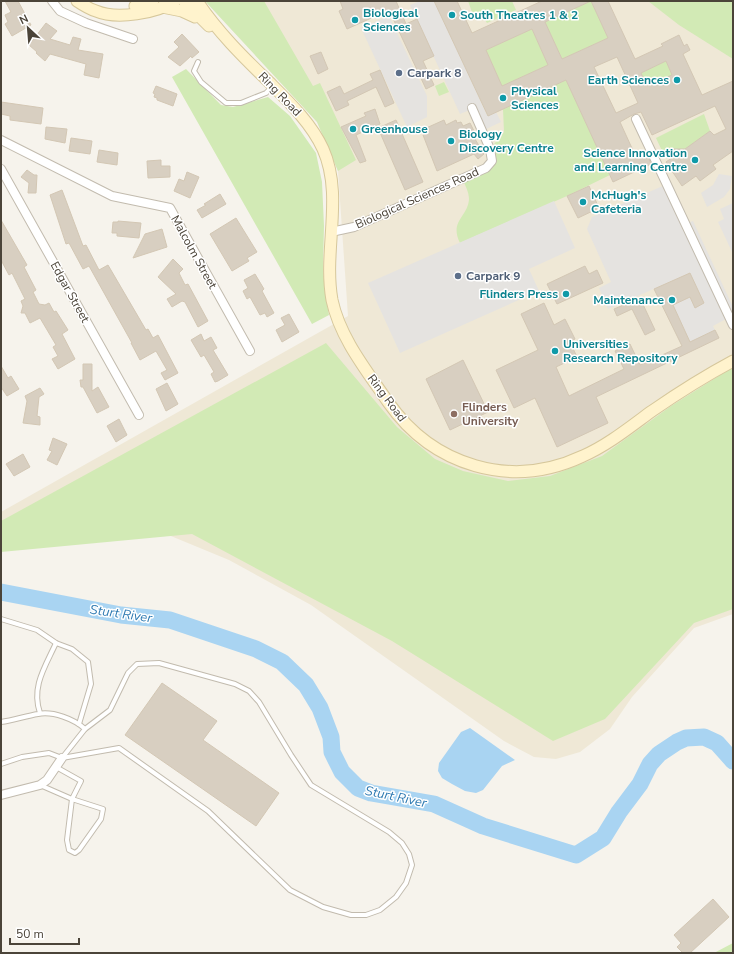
<svg xmlns="http://www.w3.org/2000/svg" width="734" height="954" font-family="'Nunito Sans',sans-serif">
<style>
.education{fill:#efe8d6}
.green{fill:#d2eab5}
.parking{fill:#e5e3e0}
.water{fill:#a9d4f2}
.lines{fill:none;stroke-linecap:round;stroke-linejoin:round}
.river{stroke:#a9d4f2;stroke-width:17}
.building{fill:#d8cfc1;stroke:#d3c7b4;fill-rule:evenodd}
.lane-casing{stroke:#c2bbae;stroke-width:6}
.street-casing{stroke:#c2bbae;stroke-width:10}
.secondary-casing{stroke:#d6c79b;stroke-width:13}
.lane{stroke:#fff;stroke-width:4}
.street{stroke:#fff;stroke-width:8}
.secondary{stroke:#fff3cd;stroke-width:11}
.culture-dot{fill:#0f9aa8;stroke:#fff;stroke-width:1.5}
.service-dot{fill:#5c6f8a;stroke:#fff;stroke-width:1.5}
.education-dot{fill:#8d6e63;stroke:#fff;stroke-width:1.5}
.labels{text-anchor:middle;stroke-width:3;stroke-linejoin:round;paint-order:stroke}
.culture-label{font-size:12px;font-weight:bold;fill:#0d838f;stroke:#fff;text-anchor:start}
.service-label{font-size:12px;font-weight:bold;fill:#4e5e75;stroke:#fff;text-anchor:start}
.street-label{font-size:12px;fill:#4b4439;stroke:#fff}
.education-label{font-size:12px;font-weight:bold;fill:#785e54;stroke:#fff;text-anchor:start}
.water-label{font-size:13px;font-style:italic;fill:#2e7ab2;stroke:#fff}
</style>
<rect width="100%" height="100%" fill="#f6f3ec"/>
<path class="education" d="M205,1H733V614L694,628L632,697L610,729L580,752L556,759L534,757L504,741L311,605L229,560L166,534L1,549V512L348,316L338,171L317,122Z"/>
<g class="green">
<path d="M205,1H264L313,86L320,83L356,160L338,171L317,122Z"/>
<path d="M468,1H512L516,10L487,23L485,20L473,15Z"/>
<path d="M591,1L608,38L562,59L545,22Z"/>
<path d="M648,1H733V59L679,25Z"/>
<path d="M532,29L548,65L502,86L486,50Z"/>
<path d="M666,61L672,75L647,86L641,73Z"/>
<path d="M186,69L221,105L233,107L268,97L290,116L316,153L322,182L324,226L323,268L325,292L329,315L312,324L172,77Z"/>
<path d="M566,80L610,175L567,196L460,243C449,221 468,217 469,199C469,192 465,185 462,178L492,161L490,149L504,132L503,109Z"/>
<path d="M444,82L449,92L439,96L435,86Z"/>
<path d="M704,114L710,131L685,149H673L664,155L656,138Z"/>
<path d="M326,343L397,427L435,459L463,471L508,481L550,476L602,456L671,406L733,367V609L694,623L605,719L553,741L392,641L192,534L1,552V521Z"/>
<path d="M733,943V953H714Z"/>
</g>
<g class="parking">
<path d="M420,1H434L487,115L496,112L501,122L482,131L472,109L460,114L410,5Z"/>
<path d="M389,16L427,96V117L407,127L361,28Z"/>
<path d="M719,174L732,176L730,189L724,197L707,207L701,193L713,185Z"/>
<path d="M665,185L726,319L713,326L715,330L690,342L673,305L690,297L695,308L704,303L690,273L608,309L599,288L611,282L587,229L592,217Z"/>
<path d="M554,201L575,248L529,269L539,291L400,353L368,283Z"/>
<path d="M733,203V254L718,222L724,219L720,209Z"/>
<path d="M693,221L733,307V315L690,222Z"/>
</g>
<path class="water" d="M470,728L515,760L502,766L483,790L476,793L465,791L452,784L442,778L438,771L439,763L461,732Z"/>
<g class="lines">
<path class="river" d="M1,592L121,615L170,620L256,649L282,662L306,685L320,708L331,737L332,752L342,772L358,788L371,793L434,804L483,826L576,855L603,838L619,812L640,784L650,764L659,754L677,742L686,738L704,737L717,743L733,761"/>
</g>
<g class="building">
<path d="M5,1H18L31,25L12,36L5,24L8,22L5,15L11,12Z"/>
<path d="M340,1H396L406,24L417,19L434,56L423,61L434,85L426,89L389,10L347,29L339,11L343,9Z"/>
<path d="M434,1H457L472,33L542,1H608L635,59L663,46L661,44L679,35L684,46L687,44L690,50L683,54L702,95L733,81V151L713,165L716,169L700,181L696,176L682,186L666,162L673,157V149H685L710,131L714,135L726,129L715,106L652,135L641,112L634,114L620,122L636,157L646,152L651,164L613,182L566,80L488,116ZM591,1L608,38L562,59L545,22ZM532,29L548,65L502,86L486,50ZM617,57L638,103L616,113L594,67ZM666,61L672,75L647,86L641,73Z"/>
<path d="M46,23L57,31L50,39L70,45L73,37L81,39L78,50L103,54L99,78L84,75L86,64L50,54L45,61L36,53L37,52L29,45Z"/>
<path d="M182,34L199,52L192,58L191,56L180,66L168,57L179,47L174,42Z"/>
<path d="M321,52L328,69L318,74L310,56Z"/>
<path d="M380,70L394,103L385,107L376,87L347,101L349,105L336,111L327,92L340,86L344,94L373,80L370,74Z"/>
<path d="M156,86L177,94L173,106L157,100V98L154,97L155,94L153,93Z"/>
<path d="M1,102L43,108L41,124L10,120V116L1,114Z"/>
<path d="M375,109L380,124L356,135L366,161L360,163L341,127L366,116L364,113Z"/>
<path d="M396,120L423,182L405,190L378,128Z"/>
<path d="M444,120L446,125L456,120L457,123L461,122L463,126L470,123L475,133L472,134L484,154L478,159L474,154L437,171L423,135L426,134L424,129Z"/>
<path d="M46,127L67,129L65,143L45,139Z"/>
<path d="M71,138L92,141L90,154L69,151Z"/>
<path d="M99,150L118,153L117,165L97,162Z"/>
<path d="M161,160V166H170V177L148,178L147,161Z"/>
<path d="M27,170L34,175H37L36,193H28L29,183L21,177Z"/>
<path d="M187,172L199,177L190,198L174,191L179,179L184,181Z"/>
<path d="M589,186L599,208L578,218L567,196Z"/>
<path d="M62,190L83,246L86,245L99,270L108,265L146,330L148,329L153,338L158,335L178,373L165,380L161,373L167,370L156,351L140,360L131,343H132L89,266L83,269L69,243L66,244L50,195Z"/>
<path d="M220,194L226,204L202,218L197,210L206,205L204,204Z"/>
<path d="M236,218L257,252L247,258L249,261L232,271L210,234Z"/>
<path d="M1,220L27,265L24,267L36,290L33,292L39,304L45,305L49,303L54,312L56,311L68,330L62,334L75,359L58,369L52,359L58,356L53,347L56,345L40,318L30,323L25,313H21L23,306L21,301L25,299L12,273L9,275L1,260Z"/>
<path d="M118,221L141,223L139,238L117,236V233H112L113,222H118Z"/>
<path d="M162,229L167,247L133,258L145,234Z"/>
<path d="M173,259L183,269L179,273L185,285L188,284L208,321L198,327L185,302L182,301L172,307L167,299L176,294L158,277Z"/>
<path d="M585,266L589,274L597,270L603,283L557,304L547,284Z"/>
<path d="M690,273L704,303L695,308L690,297L673,305L690,342L715,330L719,338L596,397L608,423L557,447L535,398L514,408L496,370L538,350L521,314L544,303L554,325L565,319L575,339L570,342L577,357L556,367L569,396L624,369L615,351L630,344L640,365L682,346L654,289Z"/>
<path d="M255,274L264,289L262,291L274,313L267,317L265,313L260,315L250,297L247,299L243,291L248,288L244,280Z"/>
<path d="M640,298L655,330L645,335L632,309L617,316L614,309Z"/>
<path d="M289,314L299,332L282,342L276,330L285,325L281,318Z"/>
<path d="M201,334L204,341L211,337L217,348L213,350L228,375L218,381L215,382L211,374L214,372L204,355L201,357L191,340Z"/>
<path d="M463,360L488,412L450,430L426,379Z"/>
<path d="M83,364H92V391L98,387L109,407L97,413L83,387H81L80,380H83Z"/>
<path d="M1,366L8,378L11,376L19,389L7,396L1,387Z"/>
<path d="M167,383L178,404L166,411L156,389Z"/>
<path d="M40,388L44,394L39,397L37,416L40,417V425L23,423L27,401L25,396Z"/>
<path d="M119,419L127,435L116,442L107,426Z"/>
<path d="M53,438L67,444L57,465L47,460L52,451L49,450Z"/>
<path d="M23,454L30,467L14,476L6,464Z"/>
<path d="M162,683L217,721L203,740L279,793L256,826L125,735Z"/>
<path d="M713,899L729,917L690,953H683L677,947L681,943L674,935Z"/>
</g>
<g class="lines">
<g class="lane-casing">
<g id="lane">
<path d="M198,62L194,71L201,82L226,103H241L266,93L273,86"/>
<path d="M1,619L37,630L56,643L72,649L88,662L91,684L79,724"/>
<path d="M40,713C31,687 45,667 56,643"/>
<path d="M1,722C14,720 26,716 38,714C53,711 74,719 85,729L62,758"/>
<path d="M1,764L22,757L49,753L62,758L119,748L208,811L290,890L323,907L351,915H366L380,910L396,897L406,883L412,865L409,854L402,843L389,832L311,785L291,755L259,702L249,691L235,684L159,663L137,664L128,673L110,710L85,729"/>
<path d="M40,785L72,799L81,781L56,767"/>
<path d="M72,799L103,809L101,819L79,850L75,853L69,850L67,840Z"/>
</g>
</g>
<g class="street-casing">
<g id="street">
<path d="M52,1L60,11L86,23L133,39"/>
<path d="M636,119L733,325"/>
<path d="M1,140L112,196L170,208L250,351"/>
<path d="M1,169L139,415"/>
<path d="M331,232L354,227L486,168L492,161L490,149L472,108"/>
<path d="M1,795L40,785L47,780L62,758"/>
</g>
</g>
<g class="secondary-casing">
<g id="secondary">
<path d="M77,1C83,5 89,9 96,11C117,20 157,13 175,1"/>
<path d="M184,1L209,26"/>
<path d="M197,1C217,31 243,57 269,82C289,102 311,123 323,149C344,196 323,250 332,300C340,338 367,371 388,402C433,466 511,490 583,456C608,445 630,427 652,411C678,393 705,376 733,361"/>
<path d="M135,6L153,1"/>
<path d="M162,7L182,11L195,17"/>
</g>
</g>
<use href="#lane" class="lane"/>
<use href="#street" class="street"/>
<use href="#secondary" class="secondary"/>
</g>
<g class="culture-dot">
<circle cx="452" cy="15" r="4"/>
<circle cx="355" cy="20" r="4"/>
<circle cx="677" cy="80" r="4"/>
<circle cx="503" cy="98" r="4"/>
<circle cx="353" cy="129" r="4"/>
<circle cx="451" cy="141" r="4"/>
<circle cx="695" cy="160" r="4"/>
<circle cx="583" cy="202" r="4"/>
<circle cx="566" cy="294" r="4"/>
<circle cx="672" cy="300" r="4"/>
<circle cx="555" cy="351" r="4"/>
</g>
<g class="service-dot">
<circle cx="399" cy="73" r="4"/>
<circle cx="458" cy="276" r="4"/>
</g>
<circle class="education-dot" cx="454" cy="414" r="4"/>
<g class="labels">
<g class="culture-label">
<text x="363" y="17">Biological<tspan x="363" dy="14">Sciences</tspan></text>
<text x="460" y="19">South Theatres 1 &amp; 2</text>
<text x="669" y="84" text-anchor="end">Earth Sciences</text>
<text x="511" y="95">Physical<tspan x="511" dy="14">Sciences</tspan></text>
<text x="361" y="133">Greenhouse</text>
<text x="459" y="138">Biology<tspan x="459" dy="14">Discovery Centre</tspan></text>
<text x="687" y="157" text-anchor="end">Science Innovation<tspan x="687" dy="14">and Learning Centre</tspan></text>
<text x="591" y="199">McHugh's<tspan x="591" dy="14">Cafeteria</tspan></text>
<text x="558" y="298" text-anchor="end">Flinders Press</text>
<text x="664" y="304" text-anchor="end">Maintenance</text>
<text x="563" y="348">Universities<tspan x="563" dy="14">Research Repository</tspan></text>
</g>
<g class="service-label">
<text x="407" y="77">Carpark 8</text>
<text x="466" y="280">Carpark 9</text>
</g>
<g class="street-label">
<text transform="translate(280 94) rotate(46)" y="4">Ring Road</text>
<text transform="translate(417 198) rotate(-24)" y="4">Biological Sciences Road</text>
<text transform="translate(194 252) rotate(61)" y="4">Malcolm Street</text>
<text transform="translate(70 292) rotate(61)" y="4">Edgar Street</text>
<text transform="translate(387 398) rotate(53)" y="4">Ring Road</text>
</g>
<g class="education-label">
<text x="462" y="411">Flinders<tspan x="462" dy="14">University</tspan></text>
</g>
<g class="water-label">
<text transform="translate(121 613) rotate(8)" y="5">Sturt River</text>
<text transform="translate(396 796) rotate(12)" y="5">Sturt River</text>
</g>
</g>
<rect width="734" height="954" fill="none" stroke="#4b4439" stroke-width="4"/>
<g transform="translate(28 28) rotate(334)" stroke="#ffffff" stroke-width="3" paint-order="stroke">
<path d="M0-3L7 15L0 10L-7 15Z" fill="#4b4439"/>
<text y="-6" font-size="11" font-weight="bold" text-anchor="middle" fill="#4b4439">N</text>
</g>
<path d="M10 938v6h69v-6" fill="none" stroke="#4b4439" stroke-width="2"/>
<text x="16" y="938" font-size="12" fill="#4b4439" stroke="#ffffff" stroke-width="3" paint-order="stroke">50 m</text>
</svg>
